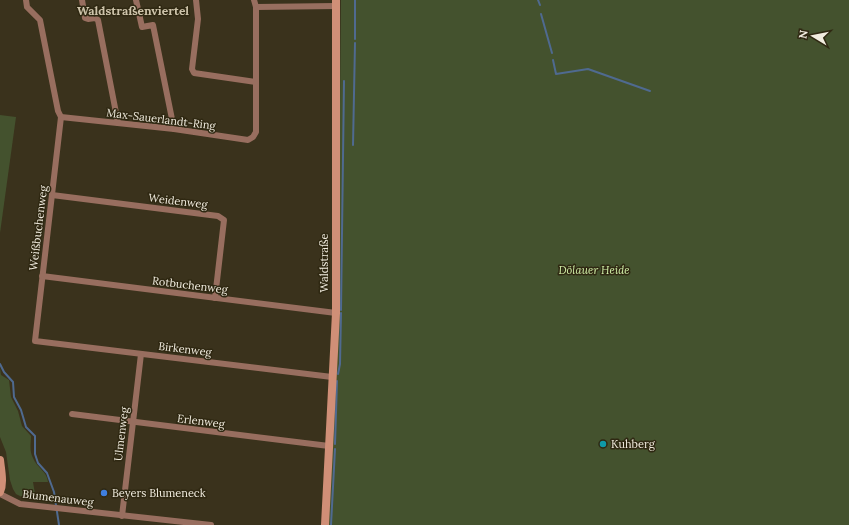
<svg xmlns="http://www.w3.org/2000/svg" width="849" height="525" font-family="Lora,serif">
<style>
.green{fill:#44522e}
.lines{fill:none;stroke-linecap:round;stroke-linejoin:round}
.stream{stroke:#4f6a90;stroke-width:2}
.street{stroke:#986e5f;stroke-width:6}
.secondary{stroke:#d08f77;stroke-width:8}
.culture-dot{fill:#0f9aa8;stroke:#2f2812;stroke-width:1.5}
.shop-dot{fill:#3f7fe0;stroke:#2f2812;stroke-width:1.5}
.labels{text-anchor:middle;stroke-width:3;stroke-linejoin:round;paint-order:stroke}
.street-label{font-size:11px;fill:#f1ecdf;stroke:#2f2812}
.park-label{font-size:11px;font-style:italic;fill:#d1efa8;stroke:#2f2812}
.poi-label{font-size:11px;fill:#f1ecdf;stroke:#2f2812;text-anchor:start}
.neighbourhood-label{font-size:12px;font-weight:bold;fill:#cec4ab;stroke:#2f2812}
</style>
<rect width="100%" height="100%" fill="#3a321c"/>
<g class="green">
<path d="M341,0H849V525H328L338,312Z"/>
<path d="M0,115L16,117L0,233Z"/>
<path d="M0,368L1,375L9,380L11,397L18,411L22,426L31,436C31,443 29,451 33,458C37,468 47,471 48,482H33L36,500L22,497L16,494L13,489L10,480L6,452L0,437Z"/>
</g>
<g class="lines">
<g class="stream">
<path d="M538,0L540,5"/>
<path d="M541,14L552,53"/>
<path d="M355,39V0"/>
<path d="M553,60L556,74L588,69L650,91"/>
<path d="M353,145L355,43"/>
<path d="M341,310L344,81"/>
<path d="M0,364L4,372L13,382L14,397L21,410L26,427L35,436V454L38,463L47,473L54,492L59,525"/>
<path d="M338,374L340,364L341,313"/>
<path d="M335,444L337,381"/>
<path d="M331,525L335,449"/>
</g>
<g class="street">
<path d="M26,0L27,7L40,20L58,111L61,117L35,341L332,377"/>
<path d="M82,0L85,18L88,19L95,18L98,20L118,123"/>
<path d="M136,0L142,27L153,25L174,129"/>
<path d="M196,0L198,19L192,69L194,73L256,82"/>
<path d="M256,7L336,6"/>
<path d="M61,117L174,129L248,140L253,137L256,132V7L254,0"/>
<path d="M52,195L218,216L224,220L215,298"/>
<path d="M42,276L336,313"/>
<path d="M72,414L329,446"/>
<path d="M0,494L20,504L211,525"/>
<path d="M122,516L141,354"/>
</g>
<g class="secondary">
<path d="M0,460C1,470 4,483 0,492"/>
<path d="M325,525L336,313V0"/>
</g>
</g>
<circle class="culture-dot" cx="603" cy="444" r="4"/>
<circle class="shop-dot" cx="104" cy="493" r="4"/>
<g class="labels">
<g class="street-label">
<text transform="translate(161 119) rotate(7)" y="4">Max-Sauerlandt-Ring</text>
<text transform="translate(178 201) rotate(7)" y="4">Weidenweg</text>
<text transform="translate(38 228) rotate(-83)" y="4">Weißbuchenweg</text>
<text transform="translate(324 263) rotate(-90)" y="4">Waldstraße</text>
<text transform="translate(190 285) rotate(7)" y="4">Rotbuchenweg</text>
<text transform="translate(185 349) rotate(7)" y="4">Birkenweg</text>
<text transform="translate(201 421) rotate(7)" y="4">Erlenweg</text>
<text transform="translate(121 434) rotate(-83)" y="4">Ulmenweg</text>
<text transform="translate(58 498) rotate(7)" y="4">Blumenauweg</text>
</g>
<g class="park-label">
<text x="594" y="274">Dölauer Heide</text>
</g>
<g class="poi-label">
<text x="611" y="448">Kuhberg</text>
<text x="112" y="497">Beyers Blumeneck</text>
</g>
<g class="neighbourhood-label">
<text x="133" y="15">Waldstraßenviertel</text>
</g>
</g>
<g transform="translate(813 36) rotate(280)" stroke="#2f2812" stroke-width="3" paint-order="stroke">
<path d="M0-3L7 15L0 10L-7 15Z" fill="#f1ecdf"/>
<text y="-6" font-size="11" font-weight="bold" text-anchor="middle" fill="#f1ecdf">N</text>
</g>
</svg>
